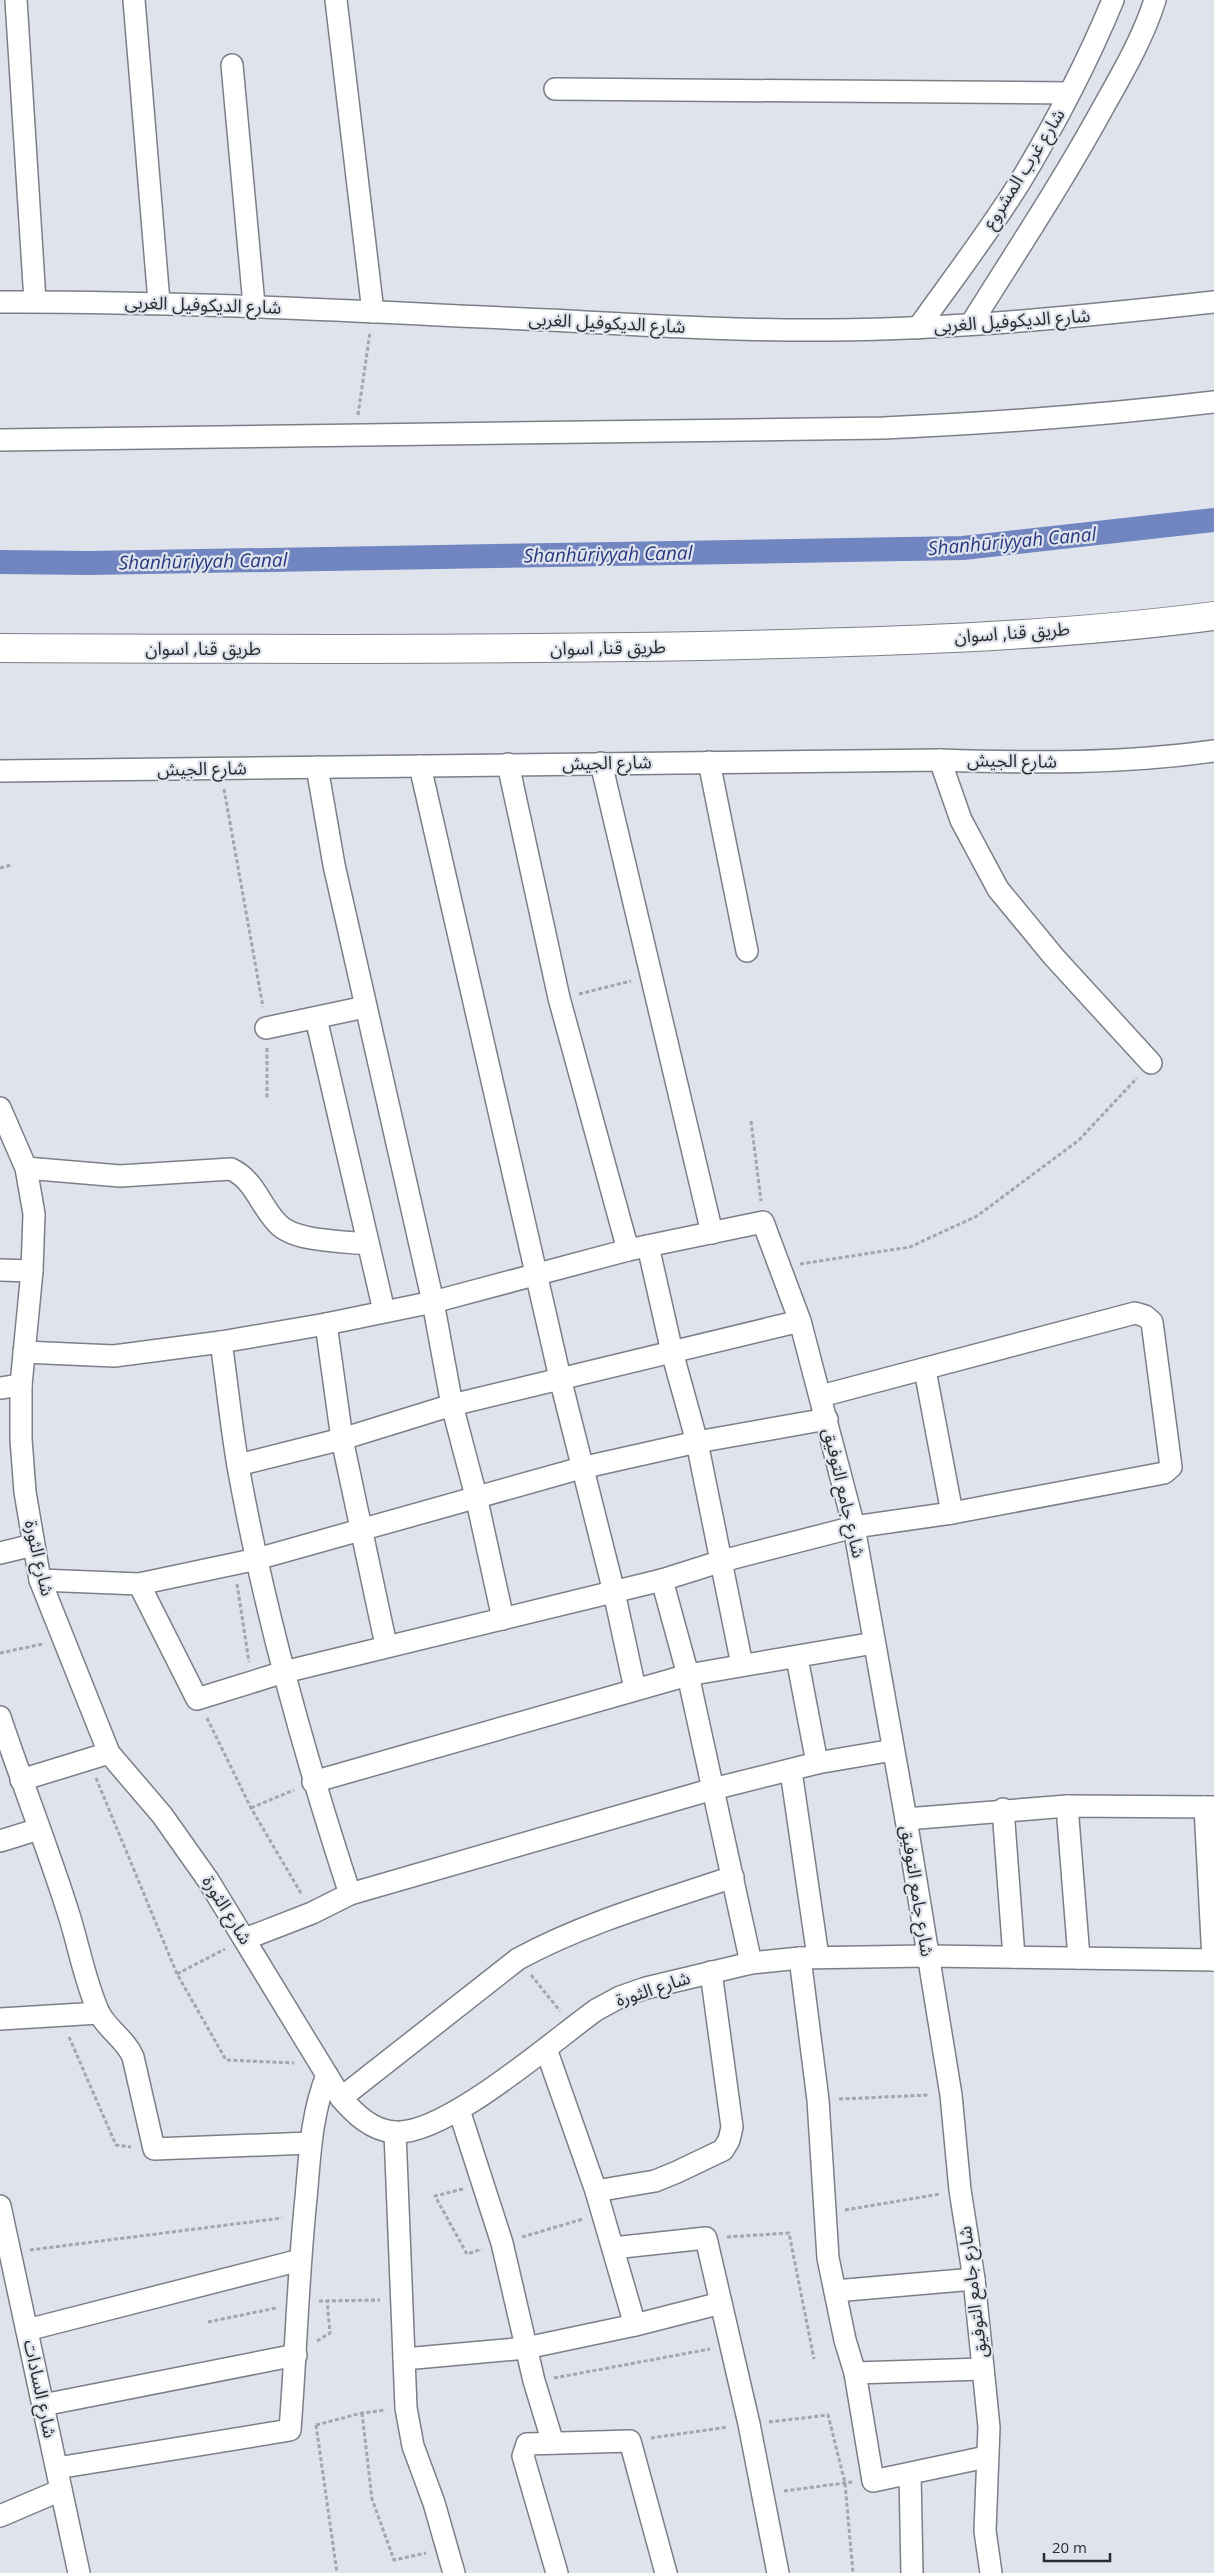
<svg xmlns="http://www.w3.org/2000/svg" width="1214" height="2573" font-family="'Open Sans','Noto Sans Arabic',sans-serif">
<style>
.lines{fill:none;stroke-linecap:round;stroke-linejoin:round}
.canal{stroke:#7185c1;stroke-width:24}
.minor-casing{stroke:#7c7f88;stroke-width:24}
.highway-casing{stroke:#7c7f88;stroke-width:30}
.path{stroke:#a2a6ad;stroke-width:3;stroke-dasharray:4 2.5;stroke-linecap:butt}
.minor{stroke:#fff;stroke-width:21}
.highway{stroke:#fff;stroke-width:28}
.labels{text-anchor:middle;stroke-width:4.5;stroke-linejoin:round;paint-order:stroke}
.street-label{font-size:18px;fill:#2a2c2f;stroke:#dfe3ec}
.water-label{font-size:19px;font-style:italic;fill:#273981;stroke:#dfe3ec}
</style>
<rect width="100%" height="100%" fill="#dfe3ec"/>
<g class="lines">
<path class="canal" d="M0,562L88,563L963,548L1214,520"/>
<g class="minor-casing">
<g id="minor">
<path d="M16,0L35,301"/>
<path d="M134,0L159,302"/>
<path d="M336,0L373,312"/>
<path d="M232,65L254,305"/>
<path d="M555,89L1069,93"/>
<path d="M0,302C183,301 366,312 549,320C643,325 737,331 830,330C959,329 1087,316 1214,302"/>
<path d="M971,324C1016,252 1063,181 1104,106C1123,72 1143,38 1155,0"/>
<path d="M918,328C952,280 989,232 1020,182C1055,124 1087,63 1113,0"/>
<path d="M0,440L884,428C995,423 1104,415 1214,402"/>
<path d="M940,760L961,820L998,889L1054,957L1151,1063"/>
<path d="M709,762L747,951"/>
<path d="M601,763L712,1233"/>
<path d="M508,764L559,998L628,1250"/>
<path d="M420,766L560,1378L614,1592L635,1689"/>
<path d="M317,767L334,865L433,1302L452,1405L476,1496L503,1619"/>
<path d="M0,771L940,760C1032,763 1123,764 1214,751"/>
<path d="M316,1018L384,1311"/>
<path d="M266,1028L365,1007"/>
<path d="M0,1108L26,1168L34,1214L32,1271L21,1385V1439L25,1492L40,1580L109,1753L162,1815L208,1880L341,2098C355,2114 371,2130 394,2132C444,2137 554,2040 596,2010L620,1997L646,1988L751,1963L800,1958L927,1956L1214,1960"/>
<path d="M26,1168L120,1176L231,1169C255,1180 260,1206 278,1224C295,1242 343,1241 367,1244"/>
<path d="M648,1246L672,1352L697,1442L742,1665"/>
<path d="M0,1270L32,1271"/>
<path d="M326,1324L342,1439L386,1645"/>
<path d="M221,1342C227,1383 231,1425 238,1466C264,1611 304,1754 350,1894"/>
<path d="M24,1352L114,1356L221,1342L326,1324L433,1302L628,1250L763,1222L800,1321L854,1527L906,1819L951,2095L960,2190L974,2279L989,2427L985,2531L991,2573"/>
<path d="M925,1370L952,1513"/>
<path d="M0,1388L21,1385"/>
<path d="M238,1465L342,1439L452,1405L800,1321"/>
<path d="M0,1553L33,1545"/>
<path d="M40,1580L139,1584L257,1559L581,1468L697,1442L827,1419"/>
<path d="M662,1580L688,1675L751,1963"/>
<path d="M139,1584L197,1699L284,1672L662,1580L722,1561L854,1527L952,1513L1164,1473L1171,1467L1152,1322L1145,1316L1135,1313L821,1396"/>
<path d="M0,1717C22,1783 48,1848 69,1915C79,1947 85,1982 99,2013C108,2030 126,2040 133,2057L154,2149L310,2143"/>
<path d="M817,1763L893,1750"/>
<path d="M791,1771L818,1957"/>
<path d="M21,1780L109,1753"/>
<path d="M313,1782L688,1675L874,1643"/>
<path d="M1067,1806L1079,1958"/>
<path d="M1205,1807L1213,1960"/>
<path d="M1003,1809L1014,1957"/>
<path d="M906,1819L1067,1806L1214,1807"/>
<path d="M0,1841L39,1829"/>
<path d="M245,1939L312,1913L350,1894L713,1789L817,1763L797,1658"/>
<path d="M800,1958L818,2100L828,2258L845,2340L855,2373L873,2481L986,2457"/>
<path d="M0,2019L99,2013"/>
<path d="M546,2049L596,2191L635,2325"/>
<path d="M341,2098L518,1959C584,1923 661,1901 733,1877"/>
<path d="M459,2110L502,2243L534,2381L553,2443"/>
<path d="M395,2132L406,2408L413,2446L434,2503L454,2573"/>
<path d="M596,2191L655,2181L677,2172L723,2150L729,2140L732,2127L711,1972"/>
<path d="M0,2206L79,2573"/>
<path d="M613,2248L706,2238L749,2424L778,2573"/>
<path d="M835,2291L974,2279"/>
<path d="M27,2330L300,2260"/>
<path d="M404,2359L526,2348L635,2325L721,2303"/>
<path d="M855,2373L983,2369"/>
<path d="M43,2405L296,2355"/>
<path d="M57,2468L290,2430C296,2352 298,2275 306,2198C310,2155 311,2115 327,2075"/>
<path d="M910,2474L912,2573"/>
<path d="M0,2516L61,2490"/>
<path d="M557,2573L523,2456L527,2444L630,2441L666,2573"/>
</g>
</g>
<g class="highway-casing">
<path id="highway" d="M0,648C234,649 468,650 702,646C873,642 1045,638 1214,616"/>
</g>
<g class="path">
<path d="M358,415L370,332"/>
<path d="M224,789L263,1007"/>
<path d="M0,868L11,865"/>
<path d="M579,994L631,981"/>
<path d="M267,1048V1098"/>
<path d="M751,1121L761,1201"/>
<path d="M800,1264L910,1247L977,1216L1079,1140L1137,1078"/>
<path d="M237,1584L249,1662"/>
<path d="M0,1653L43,1644"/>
<path d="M207,1718L251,1808L302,1895"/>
<path d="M96,1778L177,1974L226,2060L294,2063"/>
<path d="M251,1808L294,1790"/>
<path d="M177,1974L225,1949"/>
<path d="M531,1975L560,2011"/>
<path d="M69,2037L116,2145L131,2147"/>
<path d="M839,2099L930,2095"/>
<path d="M463,2189L435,2196L467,2254L482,2249"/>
<path d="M845,2210L940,2194"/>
<path d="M522,2237L583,2219"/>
<path d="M727,2237L789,2233L814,2359"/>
<path d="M30,2250L282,2218"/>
<path d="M319,2301L380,2300"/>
<path d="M208,2322L276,2308"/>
<path d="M317,2341L330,2333L327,2300"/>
<path d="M554,2378L710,2349"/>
<path d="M362,2413L372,2499L394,2560L426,2553"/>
<path d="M769,2422L828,2415L845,2483L853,2573"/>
<path d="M316,2425L337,2573"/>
<path d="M316,2425L362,2413L386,2410"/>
<path d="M651,2438L728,2427"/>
<path d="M784,2491L852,2482"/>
</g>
<use href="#minor" class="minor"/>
<use href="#highway" class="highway"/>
</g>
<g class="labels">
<g class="street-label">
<text transform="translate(1024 169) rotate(-58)" y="6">شارع غرب المشروع</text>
<text transform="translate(203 305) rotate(2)" y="6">شارع الديكوفيل الغربى</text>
<text transform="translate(1012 321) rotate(-4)" y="6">شارع الديكوفيل الغربى</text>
<text transform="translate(607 323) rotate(3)" y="6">شارع الديكوفيل الغربى</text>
<text transform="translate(1012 633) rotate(-4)" y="6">طريق قنا, اسوان</text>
<text transform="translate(608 648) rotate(-1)" y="6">طريق قنا, اسوان</text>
<text x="203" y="655">طريق قنا, اسوان</text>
<text transform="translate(1012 761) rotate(1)" y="6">شارع الجيش</text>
<text transform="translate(607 763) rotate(-1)" y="6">شارع الجيش</text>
<text transform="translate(202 769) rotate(-1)" y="6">شارع الجيش</text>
<text transform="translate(844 1493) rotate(77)" y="6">شارع جامع التوفيق</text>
<text transform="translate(39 1558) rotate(77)" y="6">شارع الثورة</text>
<text transform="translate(917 1891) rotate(81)" y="6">شارع جامع التوفيق</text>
<text transform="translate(227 1910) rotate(58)" y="6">شارع الثورة</text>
<text transform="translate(653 1989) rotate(-18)" y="6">شارع الثورة</text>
<text transform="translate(973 2292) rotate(-97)" y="6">شارع جامع التوفيق</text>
<text transform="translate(40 2389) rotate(78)" y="6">شارع السادات</text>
</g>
<g class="water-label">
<text transform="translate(1012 541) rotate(-5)" y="7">Shanhūriyyah Canal</text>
<text transform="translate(608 554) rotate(-1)" y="7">Shanhūriyyah Canal</text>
<text transform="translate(203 561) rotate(-1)" y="7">Shanhūriyyah Canal</text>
</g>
</g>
<path d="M1044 2553v8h66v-8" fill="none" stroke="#2a2c2f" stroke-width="2.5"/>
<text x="1052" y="2553" font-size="15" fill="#2a2c2f" stroke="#dfe3ec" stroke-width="4" paint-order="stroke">20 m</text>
</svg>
